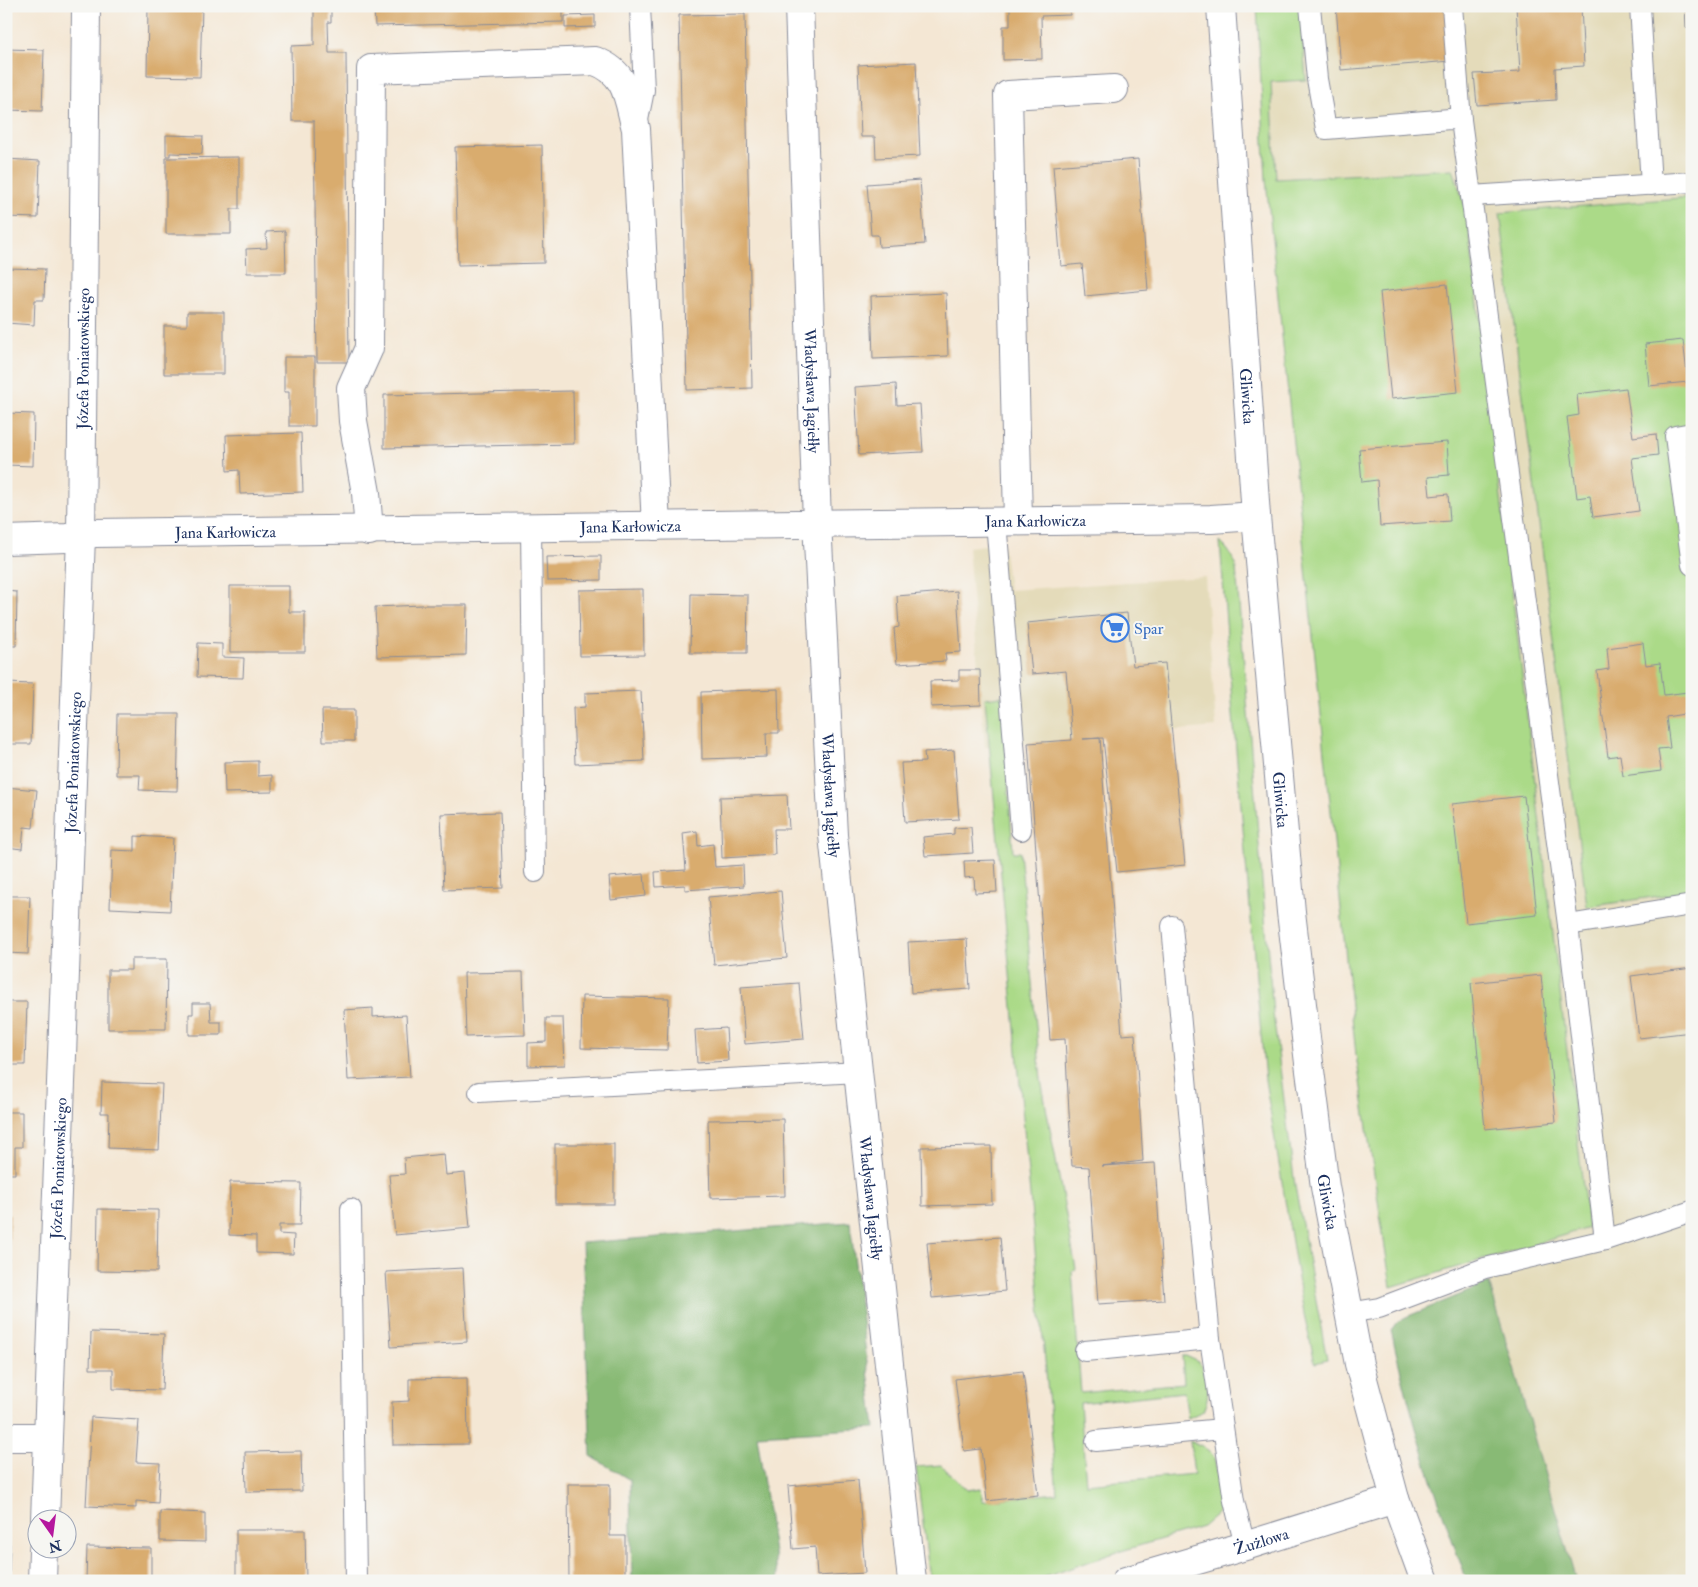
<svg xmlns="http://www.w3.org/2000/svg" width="1698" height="1587" font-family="'IM FELL Double Pica',serif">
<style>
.built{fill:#e4dbba}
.green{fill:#abda88;stroke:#638473}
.forest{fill:#88ba74;stroke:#527469}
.building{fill:#d9ac6e}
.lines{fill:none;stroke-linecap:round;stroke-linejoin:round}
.lane-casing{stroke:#888b99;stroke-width:22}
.street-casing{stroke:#888b99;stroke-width:30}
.primary-casing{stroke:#888b99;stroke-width:30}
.lane{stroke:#fff;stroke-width:20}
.street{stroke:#fff;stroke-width:28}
.primary{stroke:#fff;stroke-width:28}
.labels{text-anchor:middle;stroke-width:4;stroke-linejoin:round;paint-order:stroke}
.street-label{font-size:16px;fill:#1b2f5e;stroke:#f6f6f2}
.shop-label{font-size:16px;fill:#366cbe;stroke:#f6f6f2;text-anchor:start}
</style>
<rect width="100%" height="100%" fill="#f6f6f2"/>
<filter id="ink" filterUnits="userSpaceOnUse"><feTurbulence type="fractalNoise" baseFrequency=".02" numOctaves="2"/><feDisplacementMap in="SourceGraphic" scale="10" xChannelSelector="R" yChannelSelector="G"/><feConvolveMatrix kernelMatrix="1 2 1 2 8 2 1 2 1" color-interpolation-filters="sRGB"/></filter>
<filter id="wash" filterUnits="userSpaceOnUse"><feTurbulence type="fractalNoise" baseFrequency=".0096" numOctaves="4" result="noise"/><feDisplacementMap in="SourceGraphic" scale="20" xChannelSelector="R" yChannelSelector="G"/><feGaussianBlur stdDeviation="1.12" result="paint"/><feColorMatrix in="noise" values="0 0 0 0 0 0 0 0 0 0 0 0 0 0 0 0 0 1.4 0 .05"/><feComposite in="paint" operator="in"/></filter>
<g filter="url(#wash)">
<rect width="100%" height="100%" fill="#f4e7d4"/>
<g class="built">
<path d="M1266,6H1692V1581H1576L1485,1268L1276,179Z"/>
<path d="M1003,543L1009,590L1205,577L1216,727L985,747L968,547Z"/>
</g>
<g class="green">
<path d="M1257,6H1300L1306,80L1271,82L1276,179L1453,169L1467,213L1588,1228L1391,1287L1356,1055L1266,180Z"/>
<path d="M1692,197V891L1587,907L1500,213Z"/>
<path d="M1220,542C1229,550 1233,557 1236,568L1273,1013L1295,1186L1327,1360L1315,1363L1304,1314L1265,1080L1233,715Z"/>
<path d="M1002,696L1013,852H1020L1041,1080L1076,1269L1072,1271L1081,1393L1184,1383L1182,1356H1186L1199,1362C1208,1379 1211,1394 1203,1411L1188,1418L1184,1392L1080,1403L1086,1484L1194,1474L1190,1441L1202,1446L1209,1451L1214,1458L1221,1489L1222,1502L1218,1513L1202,1527L1111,1554L1034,1581H932L929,1572L916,1467L941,1465L967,1490L981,1488L983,1501L1057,1493L985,698Z"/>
</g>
<g class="forest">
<path d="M850,1222L875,1428L757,1435L778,1581H632L630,1480L591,1456L582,1243Z"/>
<path d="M1489,1283L1576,1581H1467C1436,1498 1410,1416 1391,1330L1397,1322L1406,1317Z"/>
</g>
<g id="blocks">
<g class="building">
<path d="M148,6L202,7L200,77L147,76Z"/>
<path d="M314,6H331V22H328L329,53H346L349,362H317L314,121H292L291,46L314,45Z"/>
<path d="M374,6H563V22L375,26Z"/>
<path d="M1010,6H1070V15L1041,16L1042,59L1003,60V26H1010Z"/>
<path d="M1336,6H1446L1451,61L1341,70Z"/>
<path d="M1516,6H1581L1584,66L1555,68L1556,100L1477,105L1474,74L1520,72Z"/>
<path d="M1685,6H1692V27L1686,28Z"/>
<path d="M745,14L752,388L687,390L679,15Z"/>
<path d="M595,15V27L565,28V16Z"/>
<path d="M6,49L44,50L42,111L6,110Z"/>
<path d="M916,62L920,156L876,158L875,137H861L858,65Z"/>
<path d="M166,135L203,136L202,154L170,153V156H166Z"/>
<path d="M542,145L544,263L458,265L455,147Z"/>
<path d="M239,157V209H231V234H166V158Z"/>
<path d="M6,159L40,161L38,218L6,217Z"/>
<path d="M1138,159L1148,290L1085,296L1082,264L1061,266L1053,166Z"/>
<path d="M920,180L925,244L879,247L878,235H871L867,184Z"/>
<path d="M285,231L286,273H247L246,249L267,248L266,232Z"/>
<path d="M6,268L45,269L44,300H35L34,325L6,323Z"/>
<path d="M1447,284L1458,392L1391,399L1380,292Z"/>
<path d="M946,293L948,356L873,359L871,296Z"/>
<path d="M187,312H224V374H164V326H187Z"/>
<path d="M1683,340L1688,382L1649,386L1645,344Z"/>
<path d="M284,357H315V426H289V392H284Z"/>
<path d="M896,384L897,405L920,404L923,452L859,455L855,387Z"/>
<path d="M1626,388L1633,437L1656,434L1658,455L1632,458L1639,511L1593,517L1590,496L1577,498L1567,417L1579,415L1577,394Z"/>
<path d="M573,391L574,444L384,448V395Z"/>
<path d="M6,413L34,414L33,466L6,465Z"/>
<path d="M301,433L303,492L240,494L239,470L227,471L226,435Z"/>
<path d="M1447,442L1449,475L1428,477L1430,496L1448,494L1450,521L1380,526L1377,480L1362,482L1359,449Z"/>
<path d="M601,556V580L547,581L546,557Z"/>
<path d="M230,586H289V612H305V652H230Z"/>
<path d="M643,589L644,655L580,656L579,590Z"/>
<path d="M6,591L17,592L16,646H6Z"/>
<path d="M957,591L961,652L945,653L946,661L897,664L894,628L899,627L897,596Z"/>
<path d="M691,594L748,595L747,653H690Z"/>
<path d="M422,605H467L466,655L377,657L375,607Z"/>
<path d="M1127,613L1133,666L1165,663L1185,865L1117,872L1103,738L1083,739L1100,738L1122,1035L1135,1034L1143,1161L1101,1166L1155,1163L1164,1300L1098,1304L1089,1167L1072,1166L1065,1039L1050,1040L1028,743L1072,740L1066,671L1032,674L1027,623Z"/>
<path d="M198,643L222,644V657L244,658L243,678L197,677Z"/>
<path d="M1643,643L1646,665L1660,663L1664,695L1688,692L1690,713L1666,717L1670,748L1658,749L1661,771L1623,776L1620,755L1608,757L1597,671L1609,669L1607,648Z"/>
<path d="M959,670H980L981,705L931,707L930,681L959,680Z"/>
<path d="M6,683L33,684L31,744H6Z"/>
<path d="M778,689L779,733H766L767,757L702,759L701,692Z"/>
<path d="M641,691L644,761L575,764L573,708L585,707V693Z"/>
<path d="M322,710H354V741H323Z"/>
<path d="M117,714H179L177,791L139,790L140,775H116Z"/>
<path d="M954,750L959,819L905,822L901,763L925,762L924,752Z"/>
<path d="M258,761V776L272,775V792L225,793L224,762Z"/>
<path d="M6,787L37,790L33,828L24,827L22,849L6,847Z"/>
<path d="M787,795L789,829H774L775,855L722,858L720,797Z"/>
<path d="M1524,796L1537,915L1466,923L1452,804Z"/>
<path d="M500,812L503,888L444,890L441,814Z"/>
<path d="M971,827L973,853L925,856L923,837L954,834V828Z"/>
<path d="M697,831L698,846L713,844L715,867L743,865L744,886L685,890V885L656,887L655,872L686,870L683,833Z"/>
<path d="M135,836L173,838L170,911L110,908L112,850L135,851Z"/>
<path d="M995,860L997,892L975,893L974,877L965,878L964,861Z"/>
<path d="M644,874L646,896L611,900L609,877Z"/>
<path d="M781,891L787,958L714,965L708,897Z"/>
<path d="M6,896H30L28,954L6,953Z"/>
<path d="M967,939L970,989L911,993L908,942Z"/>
<path d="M131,959H167L166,1029H108V970H131Z"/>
<path d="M1692,968V1032L1639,1038L1631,976Z"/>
<path d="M523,972L525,1035L466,1037L464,973Z"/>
<path d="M1541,975L1556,1122L1485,1129L1471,983Z"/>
<path d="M799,983L804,1039L745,1044L741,987Z"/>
<path d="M582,996L669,998L667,1050L581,1048Z"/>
<path d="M6,1002H27L25,1065H6Z"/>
<path d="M193,1003H210L211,1022H221V1035H189V1014H193Z"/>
<path d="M373,1008V1017L406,1015L410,1077L348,1080L344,1010Z"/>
<path d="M546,1018H563L565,1065L528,1066V1043L546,1042Z"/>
<path d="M726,1028L728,1061L697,1063L695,1030Z"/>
<path d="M102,1082L162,1084L159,1150L108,1148L109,1113H101Z"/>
<path d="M6,1112H22V1147H15V1174H6Z"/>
<path d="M783,1119L785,1196L710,1198L708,1120Z"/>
<rect x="555" y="1144" width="59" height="60"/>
<path d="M991,1146L992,1204L922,1206L921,1147Z"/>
<path d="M444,1154L446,1175L465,1173L470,1228L395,1235L389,1175L405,1174L404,1158Z"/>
<path d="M230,1182L301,1183L300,1225H279V1234L294,1235L293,1254L256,1253V1236L229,1235Z"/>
<path d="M98,1209L158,1210L157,1272L97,1271Z"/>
<path d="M6,1214H10L8,1282H6Z"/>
<path d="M1000,1237L1005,1291L932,1298L927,1243Z"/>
<path d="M463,1268L467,1342L391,1347L386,1272Z"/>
<path d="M91,1332L164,1334L162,1390L113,1389V1369H90Z"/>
<path d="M1023,1371L1038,1495L987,1501L981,1449L964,1451L955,1379Z"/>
<path d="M467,1378L468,1444L393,1445L392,1402L409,1401V1379Z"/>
<path d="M91,1417L139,1420L136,1462L160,1463L158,1503L136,1501V1508L86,1506Z"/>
<path d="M301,1451L302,1491L246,1492L245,1452Z"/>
<path d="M858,1480L865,1573L817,1576L815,1547L793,1549L788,1486Z"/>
<path d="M568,1484H610V1536H625V1581H569Z"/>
<path d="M160,1511L205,1513V1542L160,1541Z"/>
<path d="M236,1530H305L306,1581H236Z"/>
<path d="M6,1544H10L9,1581H6Z"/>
<path d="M87,1547L151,1548V1581H86Z"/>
</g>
</g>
</g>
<g filter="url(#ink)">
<use href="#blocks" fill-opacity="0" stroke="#888b99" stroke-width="1"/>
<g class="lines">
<g class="lane-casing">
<g id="lane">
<path d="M1310,6L1317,79L1326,129L1450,119L1461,120"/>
<path d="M1640,6L1651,185"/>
<path d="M637,125L644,90L640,6"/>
<path d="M1471,196L1692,182"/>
<path d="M1692,433L1675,436L1692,565"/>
<path d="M996,521L1021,830"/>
<path d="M531,528L535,872"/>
<path d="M1568,925L1692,905"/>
<path d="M1172,926L1210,1339L1234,1501L1245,1546"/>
<path d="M479,1092L859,1072"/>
<path d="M351,1209L356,1581"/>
<path d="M1605,1240L1692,1211"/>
<path d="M1348,1313L1379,1308L1485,1268L1605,1240L1568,925L1461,120L1452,6"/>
<path d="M1085,1351L1210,1339"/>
<path d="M1096,1441L1222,1429"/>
</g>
</g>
<g class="street-casing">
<g id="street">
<path id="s1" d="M799,6L817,522L833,835L912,1581"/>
<path d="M1018,520L1008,95L1114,89"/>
<path d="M369,531L366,493L353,421L351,388L369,348L371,69L595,61C628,73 628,99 636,129L656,526"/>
<path id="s2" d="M6,540L67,538L95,533C467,530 839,521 1211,519L1256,516"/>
<path d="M6,1437H48"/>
<path id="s3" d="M45,1520L81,536L86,6"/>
<path d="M42,1581L43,1550"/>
<path id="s4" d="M1126,1581L1245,1546L1395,1499"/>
</g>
</g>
<g class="primary-casing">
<g id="primary">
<path id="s5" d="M1221,6L1256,516L1291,912L1309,1063L1325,1187L1359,1364L1395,1499L1425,1581"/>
</g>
</g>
<use href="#lane" class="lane"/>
<use href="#street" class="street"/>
<use href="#primary" class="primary"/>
</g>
</g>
<defs>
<g id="supermarket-ring" transform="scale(1.4375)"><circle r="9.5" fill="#f6f6f2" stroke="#3f7fe0" stroke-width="1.5"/><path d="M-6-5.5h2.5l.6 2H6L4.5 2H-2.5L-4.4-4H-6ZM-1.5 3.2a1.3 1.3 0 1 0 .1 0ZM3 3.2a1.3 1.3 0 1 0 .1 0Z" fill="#3f7fe0"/></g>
</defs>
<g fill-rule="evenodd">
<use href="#supermarket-ring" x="1115" y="628"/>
</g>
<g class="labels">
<g class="street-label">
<text dy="6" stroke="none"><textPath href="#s3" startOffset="1162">Józefa Poniatowskiego</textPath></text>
<text dy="6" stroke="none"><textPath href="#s1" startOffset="385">Władysława Jagiełły</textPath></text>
<text dy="6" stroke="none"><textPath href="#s5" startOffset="391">Gliwicka</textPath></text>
<text dy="6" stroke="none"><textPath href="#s2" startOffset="1030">Jana Karłowicza</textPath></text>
<text dy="6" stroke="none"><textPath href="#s2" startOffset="625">Jana Karłowicza</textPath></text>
<text dy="6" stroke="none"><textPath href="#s2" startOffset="220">Jana Karłowicza</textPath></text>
<text dy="6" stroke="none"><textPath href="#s3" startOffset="758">Józefa Poniatowskiego</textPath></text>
<text dy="6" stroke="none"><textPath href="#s1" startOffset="790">Władysława Jagiełły</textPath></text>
<text dy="6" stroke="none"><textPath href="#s5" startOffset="796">Gliwicka</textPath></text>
<text dy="6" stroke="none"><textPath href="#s3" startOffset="352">Józefa Poniatowskiego</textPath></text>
<text dy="6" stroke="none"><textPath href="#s1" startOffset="1195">Władysława Jagiełły</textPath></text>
<text dy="6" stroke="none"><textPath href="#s5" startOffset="1201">Gliwicka</textPath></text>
<text dy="6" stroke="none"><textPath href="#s4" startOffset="141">Żużlowa</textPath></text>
</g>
<g class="shop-label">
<text x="1134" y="634">Spar</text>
</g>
</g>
<rect width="1698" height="1587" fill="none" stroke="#f6f6f2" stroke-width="25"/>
<g transform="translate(52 1534) rotate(166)"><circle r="24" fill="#f6f6f2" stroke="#9ea6b7"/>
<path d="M0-4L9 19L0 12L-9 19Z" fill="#b5179e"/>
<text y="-8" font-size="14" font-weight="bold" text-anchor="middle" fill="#1b2f5e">N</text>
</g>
</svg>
